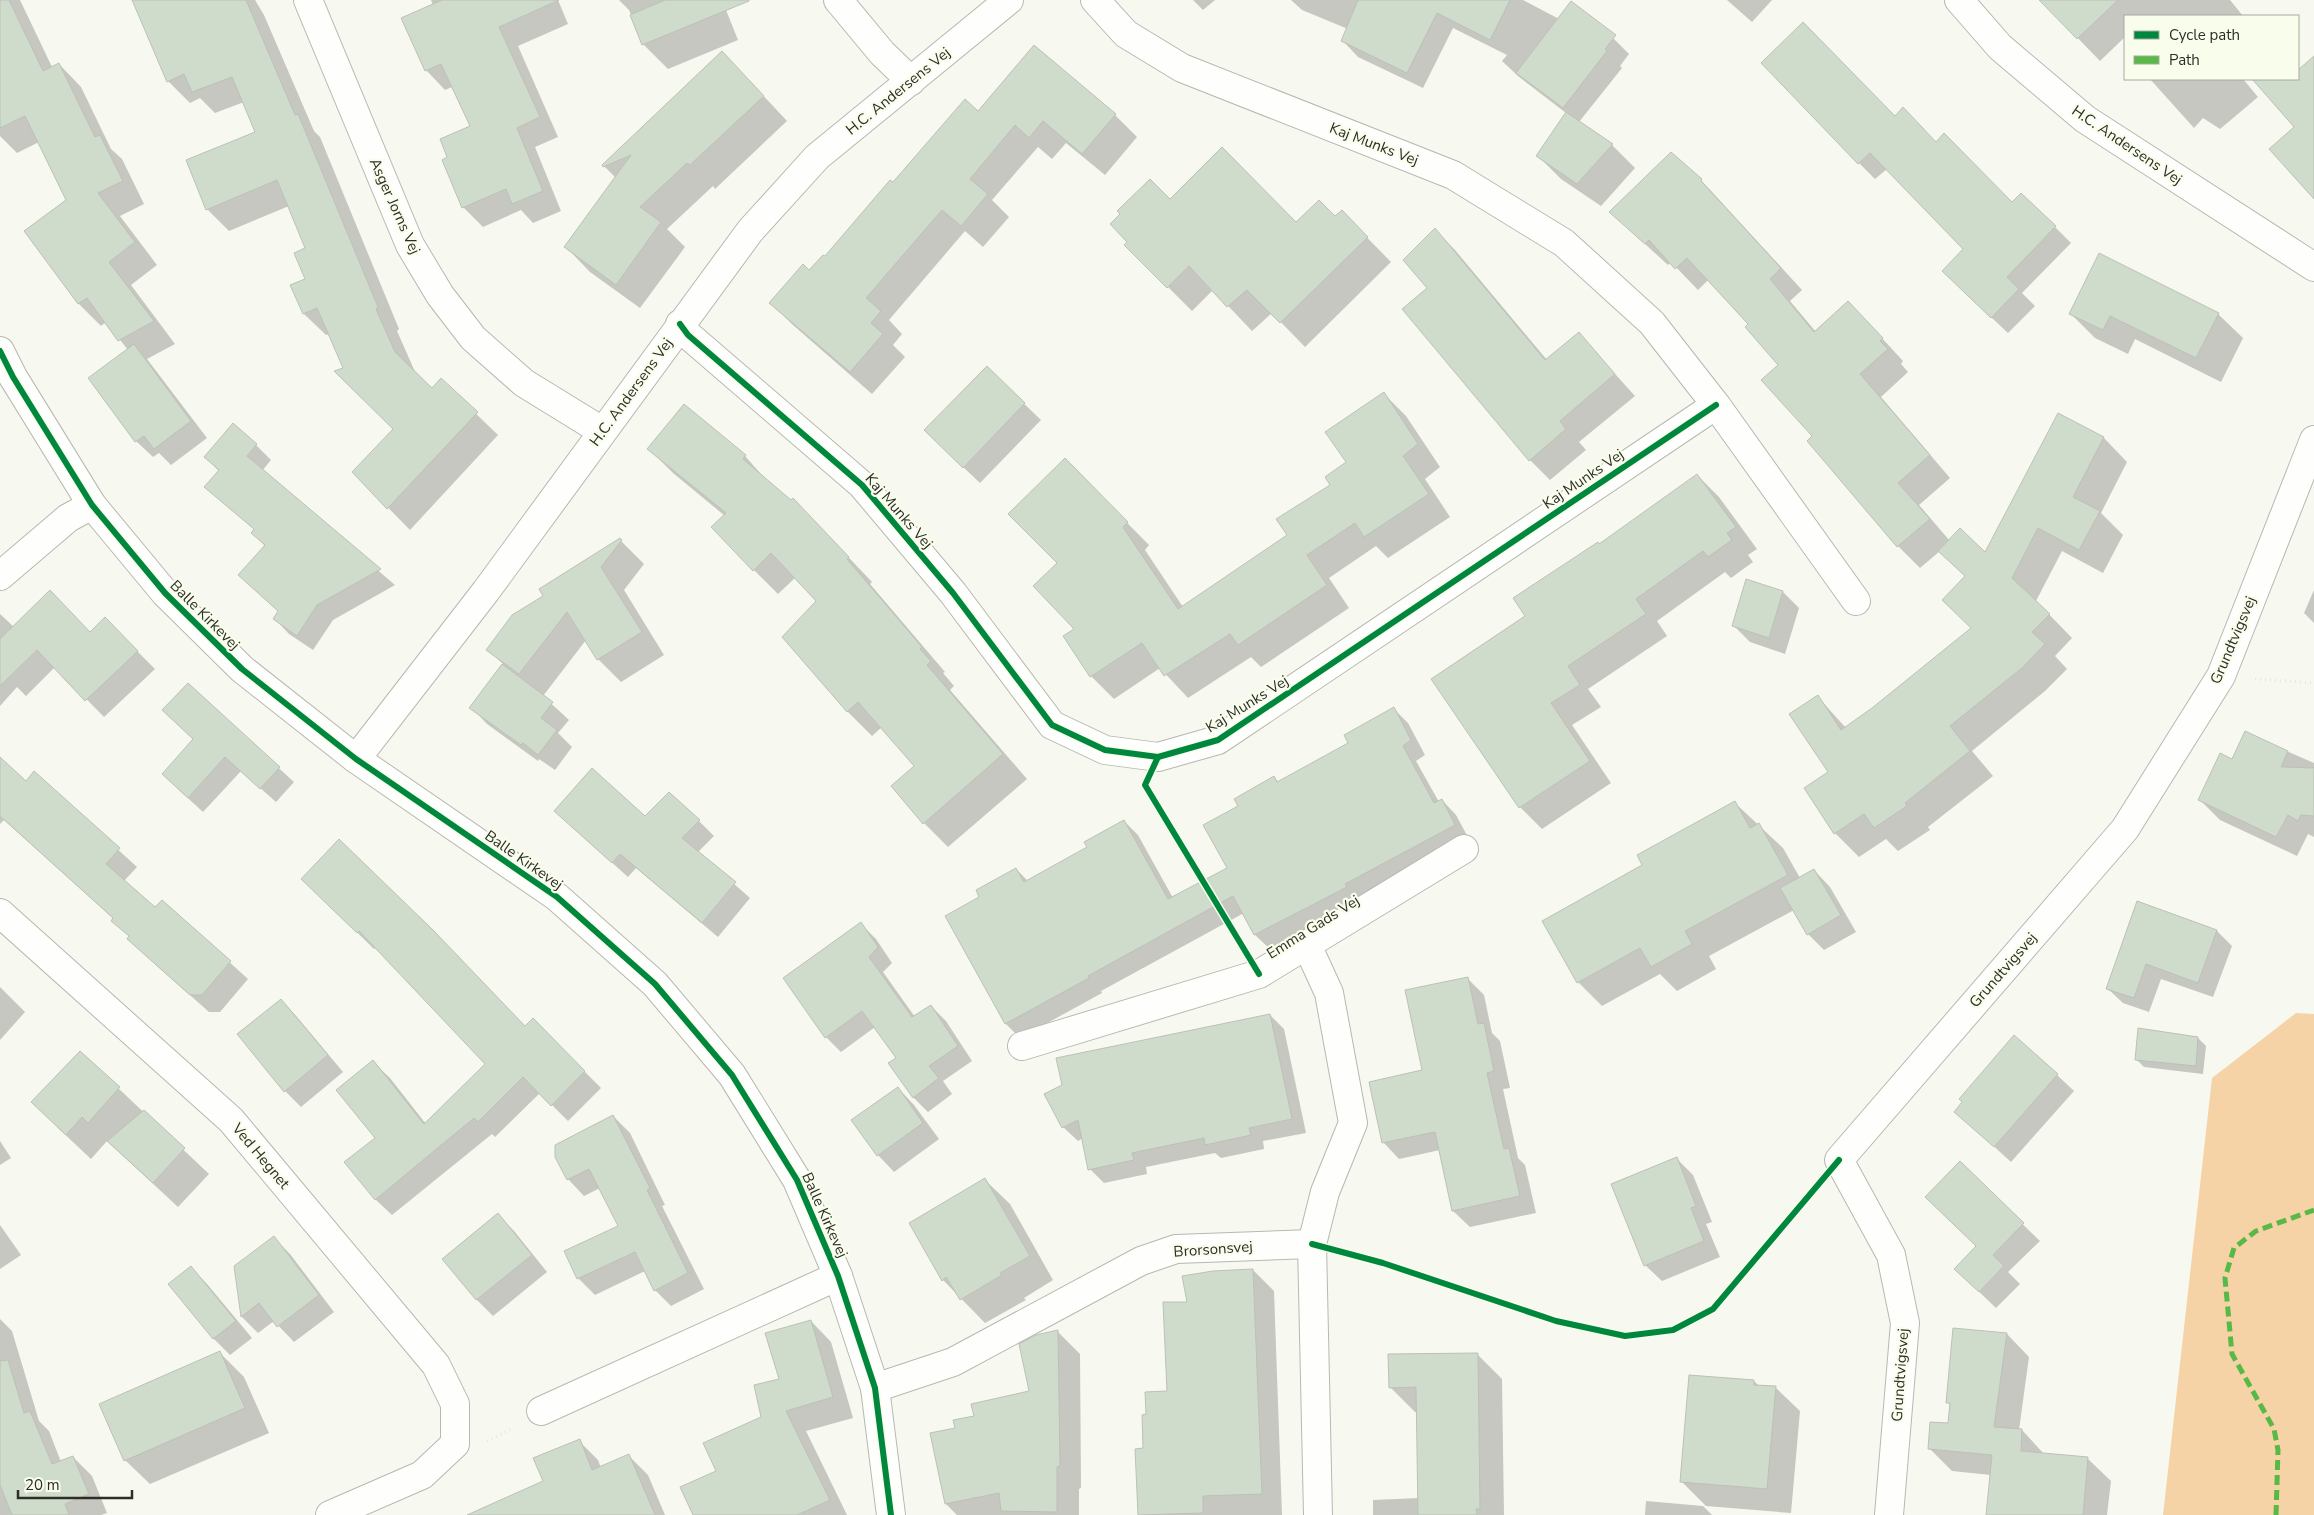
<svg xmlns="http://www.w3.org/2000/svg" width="2314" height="1515" font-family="'Nunito Sans',sans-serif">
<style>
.forest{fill:#f6d3a7}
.shadow{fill:#0003}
.building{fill:#cfdccb;stroke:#bdc0b9}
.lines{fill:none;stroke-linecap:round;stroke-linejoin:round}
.street-casing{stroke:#b7b8b1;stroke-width:30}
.secondary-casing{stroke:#b7b8b1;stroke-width:30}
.path{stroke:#e6e6e4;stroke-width:3;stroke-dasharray:1 4;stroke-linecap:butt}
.street{stroke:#fefefd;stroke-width:28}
.secondary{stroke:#fefefd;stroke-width:28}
.quiet{stroke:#58b947;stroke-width:5;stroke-dasharray:10 5;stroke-linecap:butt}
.cycleway-casing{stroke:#f9fdec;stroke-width:9}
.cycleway{stroke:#00873e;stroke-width:6}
.labels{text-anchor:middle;stroke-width:4.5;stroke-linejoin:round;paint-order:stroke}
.street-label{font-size:15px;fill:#2d2e28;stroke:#f9fdec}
</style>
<rect width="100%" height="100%" fill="#f7f9f0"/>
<path class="forest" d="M2296,1013L2314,1014V1515H2163L2212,1078Z"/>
<g class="shadow">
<path d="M0,0H20L52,67L59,64L81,87L111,149L122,159L144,204L120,216L157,265L131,285L175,344L147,359L207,438L171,465L159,453L153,457L136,441L128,350L106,322L101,326L79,304L25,231L67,200L39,142L17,153L0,136Z"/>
<path d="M134,0H255L264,15L314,131L320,137L399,329L397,331L416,374L432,389L441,380L498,435L410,530L353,472L395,429L345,369L330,334L326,335L304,314L307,249L289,206L229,231L207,209L256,132L244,102L215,113L200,98L190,103L168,81Z"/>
<path d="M431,0H558L568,24L518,46L558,137L535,147L561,211L533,223L521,210L483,227L463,207L449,158L471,127L452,87L445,90L426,70L433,5Z"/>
<path d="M619,0H722L738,40L668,69L643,44L629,10Z"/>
<path d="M1193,0H1215L1203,10Z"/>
<path d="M1291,0H1523L1559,19L1598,23L1629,54L1620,66L1622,68L1579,122L1612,145L1635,168L1601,206L1561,179L1537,155L1566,113L1518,76L1502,61L1507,55L1453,28L1423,88L1358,57L1343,41L1348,29L1302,10Z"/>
<path d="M1727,0H1772L1752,22Z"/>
<path d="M2041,0H2230L2243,16H2125V37L2100,61Z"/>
<path d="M2314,58V195L2296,127L2254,79H2298V72Z"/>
<path d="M746,77L787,121L715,189L713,186L667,229L685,247L640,308L590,272L566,247L616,178L604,166Z"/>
<path d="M2150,79H2243L2258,97L2220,129L2203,118L2194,128Z"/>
<path d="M979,113L1115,115L1137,137L1105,175L1066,143L1052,159L1038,147L992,200L1009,217L983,247L965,231L889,320L902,334L893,345L905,357L872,394L793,325L771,303L825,258L893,184Z"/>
<path d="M1895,117L1936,143L2012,204L2055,227L2071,243L2022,293L2035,306L2008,333L1959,287L1965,248L1887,169L1875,179L1859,163Z"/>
<path d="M1701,180L1802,290L1790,301L1816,332L1869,324L1903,361L1901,364L1908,372L1881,397L1950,478L1919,505L1950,541L1985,554L2059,415L2104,438L2127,462L2101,513L2123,535L2103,573L2062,551L2036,601L2072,638L2055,656L2067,669L2045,691L1972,751L1993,776L1928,827L1930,830L1898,851L1886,839L1859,857L1835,833L1830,773L1817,696L1846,728L1873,709L1972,629L1966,577L1940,551L1920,568L1898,546L1809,441L1814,437L1779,365L1750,324L1708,280L1698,290L1671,262L1668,265L1610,212Z"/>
<path d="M1170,201L1296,224L1335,218L1342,212L1391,262L1305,347L1272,313L1252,331L1213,290L1192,311L1126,245Z"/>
<path d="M1435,230L1455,250L1547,360L1579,334L1635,396L1579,442L1586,450L1550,480L1530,460L1429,288Z"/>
<path d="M2071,314H2218L2243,338L2221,382L2135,339L2128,354L2095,338Z"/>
<path d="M987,368L1041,420L980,483L942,447Z"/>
<path d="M1384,394L1406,416L1440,467L1425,479L1450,517L1388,558L1376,546L1329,578L1349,608L1261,667L1251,657L1188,698L1160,668L1114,699L1091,676L1064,636L1075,629L1059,563L1065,460L1149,545L1145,550L1183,607L1289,536L1332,486L1348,463Z"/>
<path d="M256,445L271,460L262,471L395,585L333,620L313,650L289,634L274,618L279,612L255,590L265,546L253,533L255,530L206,487L219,471L205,457Z"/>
<path d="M649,449L745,456L768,482L817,524L872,582L870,584L945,672L943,673L954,686L950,690L1027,779L948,847L924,823L916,766L882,727L872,736L848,712L784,637L818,601L796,577L778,594L754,570L725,516L673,473Z"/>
<path d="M1697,475L1719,497L1757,549L1748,555L1753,562L1731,578L1725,572L1657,621L1667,636L1588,689L1601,707L1572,725L1611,783L1542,829L1520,807L1527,616Z"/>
<path d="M620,540L644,564L624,590L664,655L621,682L598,659L586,640L543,696L569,720L558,733L572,747L555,770L539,759L538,761L487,724L471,707L503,664L488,650L545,596Z"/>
<path d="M2314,590V623L2304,613Z"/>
<path d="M1783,592L1799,608L1785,654L1750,642L1734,626Z"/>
<path d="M0,614L14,627L90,633L105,619L155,669L104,717L55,667L26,696L17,687L0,706Z"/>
<path d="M188,685L294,782L276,802L241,771L203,812L178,789L194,739Z"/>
<path d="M1394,709L1408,723L1425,755L1416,761L1439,802L1442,800L1456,815L1469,839L1360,902L1270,949L1255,935L1244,913L1101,991L1102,993L1020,1038L1006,1024L947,916L981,897L1016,869L1028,881L1089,847L1124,821L1138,835L1173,898L1229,869L1239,806L1274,778L1279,782L1349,743Z"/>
<path d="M2245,733L2314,763V837L2308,834L2297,856L2220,820L2200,800L2232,760Z"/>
<path d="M0,759L26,782L34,773L137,867L124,881L155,909L162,901L248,979L220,1012H209L146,956L114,919L4,820L0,824Z"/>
<path d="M1735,803L1783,848L1800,878L1814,870L1830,887L1856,932L1824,950L1808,934L1794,910L1709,956L1716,969L1677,991L1660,974L1602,1006L1578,982L1644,865Z"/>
<path d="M645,818L699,821L714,836L698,852L750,898L718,937L636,868L628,877L570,825Z"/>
<path d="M319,895L525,1027L533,1020L601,1088L568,1121L540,1093L495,1137L492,1134L392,1215L375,1199L377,1138L373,1062L390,1078L426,1124L487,1064L376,947L374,949Z"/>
<path d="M2138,903L2217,931L2232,946L2213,997L2161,979L2149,1012L2123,1003L2107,988Z"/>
<path d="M861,924L876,939L892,963L883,972L915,1017L931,1006L946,1021L972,1061L943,1081L952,1094L928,1112L913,1097L897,1058L875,1027L841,1052L826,1037L785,979Z"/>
<path d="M1467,978L1484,995L1492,1033L1500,1041L1510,1088L1503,1089L1518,1158L1525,1165L1536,1213L1470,1227L1453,1211L1440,1150L1399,1159L1383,1142L1424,1071Z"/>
<path d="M0,987L25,1012L0,1040Z"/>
<path d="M281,1000L297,1017L343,1072L301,1107L285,1091Z"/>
<path d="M1270,1015L1284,1029L1306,1133L1263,1141L1264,1149L1221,1158L1215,1153L1146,1167L1147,1174L1104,1183L1090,1169L1083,1138L1078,1141L1063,1127Z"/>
<path d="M2198,1038L2206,1046L2203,1074L2144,1067L2136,1059Z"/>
<path d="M80,1052L209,1174L178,1207L107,1141L91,1159L57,1127Z"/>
<path d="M2057,1075L2074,1091L2011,1162L1956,1112Z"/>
<path d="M898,1088L914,1105L939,1139L894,1172L878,1155Z"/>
<path d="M613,1116L630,1133L665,1205L662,1206L704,1289L671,1306L655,1290L645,1271L595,1295L578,1278L619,1226L600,1188L584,1196L568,1179Z"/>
<path d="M0,1141L11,1158L0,1165Z"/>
<path d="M1677,1159L1693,1175L1712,1222L1706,1224L1720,1257L1662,1281L1645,1265Z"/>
<path d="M1960,1163L2040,1241L2008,1272L2020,1284L1996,1308L1972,1285L1977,1246Z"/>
<path d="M985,1180L1010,1204L1053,1280L1024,1298L1026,1300L985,1323L943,1280Z"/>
<path d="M498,1215L514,1231L547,1272L493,1316L477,1300L443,1259Z"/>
<path d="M0,1225L21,1255L0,1269Z"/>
<path d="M274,1238L290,1254L334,1312L294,1342L274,1321L258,1333L242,1317L236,1266Z"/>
<path d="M191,1268L207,1284L252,1338L230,1355L213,1338Z"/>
<path d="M1253,1270L1274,1291L1282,1515H1140L1148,1416L1168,1392L1188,1303Z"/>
<path d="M0,1319L12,1331L39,1421L49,1431L61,1462L73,1457L92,1476L107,1513L101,1515H0Z"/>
<path d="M811,1321L831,1342L853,1418L806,1431L847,1515H694L717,1471L763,1418Z"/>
<path d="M1058,1332L1080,1354L1081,1488L1079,1489V1515H957L946,1504L957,1429L975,1417L1030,1392Z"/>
<path d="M2007,1334L2029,1357L2019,1430H2022L2044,1454L2088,1459L2111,1481L2107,1515H1988L1991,1475L1952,1471L1929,1448L1949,1424L1951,1406L1947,1402Z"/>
<path d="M220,1353L244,1377L269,1433L150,1484L125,1460Z"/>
<path d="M1477,1354L1502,1379L1504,1515H1373V1500L1419,1498L1418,1412H1415L1390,1387Z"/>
<path d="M1754,1381L1759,1386L1775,1387L1800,1411L1791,1513L1706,1506L1682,1482Z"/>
<path d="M579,1441L598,1460L601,1468L629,1456L648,1475L665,1515H470L544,1482Z"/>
<path d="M1646,1501L1703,1506L1712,1515H1645Z"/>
</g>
<g class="building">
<path d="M0,0H9L43,71L59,63L95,137L100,135L123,181L98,193L135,242L109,262L154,321L118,341L87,298L78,304L24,231L66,200L25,116L0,128Z"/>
<path d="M132,0H246L295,115L298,114L378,307L376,309L395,352L432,388L441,378L478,412L387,509L352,472L393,429L334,371L343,368L317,308L303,314L290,285L305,279L294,253L305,248L277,180L206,210L186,160L255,132L232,77L192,92L184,74L167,82Z"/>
<path d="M442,0H559L499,27L540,117L517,128L543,191L512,204L506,189L462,208L442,160L447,157L440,139L470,126L441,64L425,71L401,18Z"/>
<path d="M665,0H749V1L642,45L630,15Z"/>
<path d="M1358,0H1510L1490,40L1437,13L1407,73L1341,41Z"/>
<path d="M2039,0H2118L2077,39Z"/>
<path d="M1571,1L1616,35L1605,49L1607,51L1563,108L1516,73Z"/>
<path d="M1803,22L1895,116L1903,107L1936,142L1944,133L2012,202L2021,193L2056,226L2007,277L2019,289L1991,318L1942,271L1963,249L1870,153L1858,164L1761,63Z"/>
<path d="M1034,45L1116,114L1082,154L1043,121L1029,138L1015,125L970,179L988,194L961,226L942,210L866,298L881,311L871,323L883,334L850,372L769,303L803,264L809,270L823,255L825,256L890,180L893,182L965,99L978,111Z"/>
<path d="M722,51L764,96L690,165L687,163L640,207L661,222L616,285L564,247L631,155L603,167L602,165Z"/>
<path d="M2314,56V199L2269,149L2294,127L2252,79H2298V70Z"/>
<path d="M1566,112L1613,144L1577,184L1536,156Z"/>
<path d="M1222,147L1296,222L1319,200L1335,216L1342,210L1368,237L1280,323L1247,290L1227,307L1189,266L1167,288L1124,245L1127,242L1110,224L1120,214L1117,211L1150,179L1170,199Z"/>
<path d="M1671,152L1702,179L1701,181L1781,268L1770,279L1814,332L1848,301L1883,338L1880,341L1888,349L1860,374L1930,455L1898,483L1930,519L1897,547L1807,441L1812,436L1761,380L1778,365L1745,327L1748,324L1687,258L1675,269L1649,240L1645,244L1609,212Z"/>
<path d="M1435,228L1545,360L1579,332L1615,374L1560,421L1566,429L1529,461L1402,309L1427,288L1403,260Z"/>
<path d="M2099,253L2219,313L2196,358L2110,316L2103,330L2069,314Z"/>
<path d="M134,344L191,421L154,449L144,436L135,442L88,378Z"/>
<path d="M987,366L1025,403L963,468L924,430Z"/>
<path d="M1384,392L1418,444L1403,456L1429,494L1364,537L1355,523L1307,555L1327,585L1238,645L1230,634L1164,676L1142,643L1090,677L1063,636L1074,629L1033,586L1057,563L1008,514L1065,458L1128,522L1123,527L1178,609L1287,535L1276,519L1330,485L1325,477L1346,462L1325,432Z"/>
<path d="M684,404L746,455L743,459L791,500L793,498L849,557L847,559L922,647L920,649L931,661L927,665L1003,754L923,824L891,786L914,766L858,702L847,712L782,637L816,601L771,553L753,571L711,527L726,513L647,449Z"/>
<path d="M2058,413L2104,437L2073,497L2100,511L2079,550L2038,528L2012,578L2050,614L2032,632L2045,644L2022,668L1950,726L1970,751L1905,803L1907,806L1874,828L1864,814L1834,834L1804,788L1828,772L1789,714L1818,695L1841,730L1872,708L1971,628L1942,600L1965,576L1938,551L1960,528L1985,552Z"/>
<path d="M233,423L257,444L247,456L381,569L317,605L297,636L273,619L278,611L238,575L265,545L251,533L254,529L204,487L219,470L204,457Z"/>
<path d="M1697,474L1736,527L1727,533L1732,540L1708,557L1703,551L1636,599L1646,614L1568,666L1580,685L1551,703L1590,761L1519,808L1431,679L1525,616L1513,598L1598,542L1599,544Z"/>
<path d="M620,538L622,540L601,567L642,632L597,660L567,612L519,674L486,650L512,615L543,596L539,589Z"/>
<path d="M1746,579L1783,591L1769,638L1732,626Z"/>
<path d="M50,590L90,632L105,617L138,651L85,701L37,650L0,686V639Z"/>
<path d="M502,664L553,702L541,718L557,730L538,755L523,743L521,745L469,708Z"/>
<path d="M188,683L280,767L260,789L225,757L188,798L162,774L193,739L162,710Z"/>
<path d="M1394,707L1411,740L1403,746L1434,803L1442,799L1455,825L1345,884L1347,887L1254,935L1233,896L1088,976L1089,978L1005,1024L945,916L979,897L976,890L1016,868L1024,882L1087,847L1084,842L1124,820L1168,899L1227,868L1203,825L1238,806L1234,799L1274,776L1277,782L1348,743L1344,735Z"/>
<path d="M2245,731L2288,751L2281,767L2314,768V816L2301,815L2298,821L2288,815L2276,837L2198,800L2220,753L2232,759Z"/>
<path d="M0,757L26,781L34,771L120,848L106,864L155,907L162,900L231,961L202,995H190L127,939L129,936L111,921L113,918L0,816Z"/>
<path d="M592,768L645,816L669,792L700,820L682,838L736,882L702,923L620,854L612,863L554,811Z"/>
<path d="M1735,801L1750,828L1759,823L1788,875L1685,931L1692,944L1651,967L1640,948L1577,983L1542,921L1642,865L1637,855Z"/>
<path d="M339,839L433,930L525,1026L533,1018L585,1071L551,1106L523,1077L478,1122L474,1118L375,1200L344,1162L375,1138L336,1090L373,1060L424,1124L485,1064L359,931L357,933L301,879Z"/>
<path d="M1814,869L1841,915L1807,935L1780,888Z"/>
<path d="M2137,901L2217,930L2198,983L2146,964L2134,998L2106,989Z"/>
<path d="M861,922L878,947L869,957L912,1017L931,1005L958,1046L929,1066L939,1078L913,1098L888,1063L896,1058L862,1011L825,1038L783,978Z"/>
<path d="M1468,977L1478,1024L1484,1023L1494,1071L1487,1073L1504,1149L1509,1148L1520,1196L1452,1211L1435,1132L1382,1143L1369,1082L1422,1070L1405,990Z"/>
<path d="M281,999L328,1055L284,1092L237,1034Z"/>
<path d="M1270,1014L1292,1119L1249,1128L1251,1135L1205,1145L1204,1138L1132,1153L1134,1160L1088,1170L1078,1120L1062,1128L1044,1094L1062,1085L1056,1058Z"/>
<path d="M2138,1028L2198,1037L2196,1066L2135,1060Z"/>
<path d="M2014,1035L2058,1074L1994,1147L1954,1112L1962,1102L1959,1099Z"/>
<path d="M80,1051L120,1087L88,1123L82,1117L66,1135L31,1102Z"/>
<path d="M898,1087L923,1123L877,1156L851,1120Z"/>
<path d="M144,1110L185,1148L153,1183L107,1141Z"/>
<path d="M613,1115L650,1188L647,1190L688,1273L654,1291L635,1252L577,1279L564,1251L618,1226L589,1169L567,1180L555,1157V1145Z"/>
<path d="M1677,1157L1696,1206L1691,1208L1704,1241L1644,1266L1611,1184Z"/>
<path d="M1960,1161L2024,1223L1993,1255L2004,1266L1979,1292L1954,1269L1976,1246L1925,1197Z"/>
<path d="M985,1178L1030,1256L1000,1273L1002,1275L960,1300L946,1277L942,1281L909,1223Z"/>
<path d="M498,1213L532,1255L476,1300L442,1259Z"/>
<path d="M274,1236L319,1295L277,1327L259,1303L241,1317L234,1266Z"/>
<path d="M191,1266L236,1321L213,1339L168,1284Z"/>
<path d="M1253,1269L1262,1494L1203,1496V1513L1138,1515L1135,1449L1143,1448L1142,1415L1146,1414L1145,1392L1167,1391L1163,1302H1187L1182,1276L1213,1271Z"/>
<path d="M811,1320L833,1397L786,1411L830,1500L797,1515H693L680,1487L716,1471L703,1443L761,1417L754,1385L779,1379L765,1333Z"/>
<path d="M1953,1328L2007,1333L1994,1427L2022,1429L2021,1451L2088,1457L2083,1515H1986L1992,1455L1928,1449L1930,1422L1948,1423L1950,1403H1946Z"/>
<path d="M1058,1330L1060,1466L1057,1467V1512L1001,1511L999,1493L945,1504L930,1433L955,1428L953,1420L974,1416L971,1404L1029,1391L1019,1344L1036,1335Z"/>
<path d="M220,1351L245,1408L124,1461L99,1404Z"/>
<path d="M1478,1353L1480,1509H1476L1477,1515H1418L1416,1387L1389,1388L1388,1354Z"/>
<path d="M8,1360L24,1413L30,1411L52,1464L73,1456L89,1494L65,1504L69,1515H12L0,1485V1361Z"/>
<path d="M1689,1375L1754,1380V1385L1776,1386L1767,1489L1680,1482Z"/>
<path d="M580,1439L592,1470L629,1454L655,1515H467L543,1481L533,1458Z"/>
</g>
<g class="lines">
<g class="street-casing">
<g id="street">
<path d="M308,0L410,245L440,295L473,338L524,383L602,431"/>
<path d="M838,0L882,53L911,81"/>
<path d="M1095,0L1126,34L1182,68L1453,175L1564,243L1652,323L1716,405L1856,601"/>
<path d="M1959,0L2000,47L2085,119L2314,267"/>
<path d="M680,324L688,335L862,485L953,593L1052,725L1105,750L1158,757L1218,740L1716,405"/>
<path d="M0,576L68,518L92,505"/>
<path d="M356,759L486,591L750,231L817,157L1009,0"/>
<path d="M0,913L231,1120L436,1365L455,1404V1444L422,1475L330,1515"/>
<path d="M1307,945L1329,993L1353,1123L1325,1192L1312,1244L1318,1515"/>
<path d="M1022,1046L1259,974L1464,849"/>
<path d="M875,1388L953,1362L1141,1261L1176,1249L1312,1244"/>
<path d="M541,1411L838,1276"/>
<path d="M1889,1515L1905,1323L1891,1255L1839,1160L2125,829L2221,676L2314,440"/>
</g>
</g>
<g class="secondary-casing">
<path id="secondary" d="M0,351L13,377L92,505L165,593L242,669L356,759L557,897L655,984L732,1075L797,1180L838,1276L875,1388L891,1515"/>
</g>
<g class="path">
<path d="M2255,679L2314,683"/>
<path d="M487,1441L513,1428"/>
</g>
<use href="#street" class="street"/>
<use href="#secondary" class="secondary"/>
<path class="quiet" d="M2276,1515L2278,1450L2274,1429L2232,1354L2225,1278L2234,1248L2256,1231L2314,1210"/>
<g class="cycleway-casing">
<g id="cycleway">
<path d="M680,324L688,335L862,485L953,593L1052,725L1105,750L1158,757L1218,740L1716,405"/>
<path d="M0,351L13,377L92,505L165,593L242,669L356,759L557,897L655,984L732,1075L797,1180L838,1276L875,1388L891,1515"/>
<path d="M1158,757L1145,785L1259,974"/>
<path d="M1312,1244L1383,1263L1556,1321L1625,1336L1673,1330L1713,1309L1839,1160"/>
</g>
</g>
<use href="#cycleway" class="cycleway"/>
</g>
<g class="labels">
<g class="street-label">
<text transform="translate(898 91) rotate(-39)" y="5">H.C. Andersens Vej</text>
<text transform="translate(1374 144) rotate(21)" y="5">Kaj Munks Vej</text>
<text transform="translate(2127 145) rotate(34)" y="5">H.C. Andersens Vej</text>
<text transform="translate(395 206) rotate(66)" y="5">Asger Jorns Vej</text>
<text transform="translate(631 392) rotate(-54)" y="5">H.C. Andersens Vej</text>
<text transform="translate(1583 479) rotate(-34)" y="5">Kaj Munks Vej</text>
<text transform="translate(899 511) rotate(49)" y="5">Kaj Munks Vej</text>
<text transform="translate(205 615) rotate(45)" y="5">Balle Kirkevej</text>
<text transform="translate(2233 640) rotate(-67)" y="5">Grundtvigsvej</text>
<text transform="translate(1247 704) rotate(-32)" y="5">Kaj Munks Vej</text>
<text transform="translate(524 860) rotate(35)" y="5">Balle Kirkevej</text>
<text transform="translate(1313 927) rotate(-32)" y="5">Emma Gads Vej</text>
<text transform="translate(2003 970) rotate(-49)" y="5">Grundtvigsvej</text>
<text transform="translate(261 1156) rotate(50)" y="5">Ved Hegnet</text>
<text transform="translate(825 1215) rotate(66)" y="5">Balle Kirkevej</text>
<text transform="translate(1213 1249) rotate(-4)" y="5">Brorsonsvej</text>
<text transform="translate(1900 1375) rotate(-86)" y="5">Grundtvigsvej</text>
</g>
</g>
<rect x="2124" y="15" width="175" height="65" fill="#f9fdec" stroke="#a7aa9e"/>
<rect x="2134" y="31" width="25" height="8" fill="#00873e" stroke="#a7aa9e"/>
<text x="2169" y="40" font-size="15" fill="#2d2e28">Cycle path</text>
<rect x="2134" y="56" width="25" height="8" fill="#58b947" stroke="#a7aa9e"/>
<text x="2169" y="65" font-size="15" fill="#2d2e28">Path</text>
<path d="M18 1490v8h114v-8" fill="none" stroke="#2d2e28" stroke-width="2.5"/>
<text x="25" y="1490" font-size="15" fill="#2d2e28" stroke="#f9fdec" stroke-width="4" paint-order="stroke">20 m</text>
</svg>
